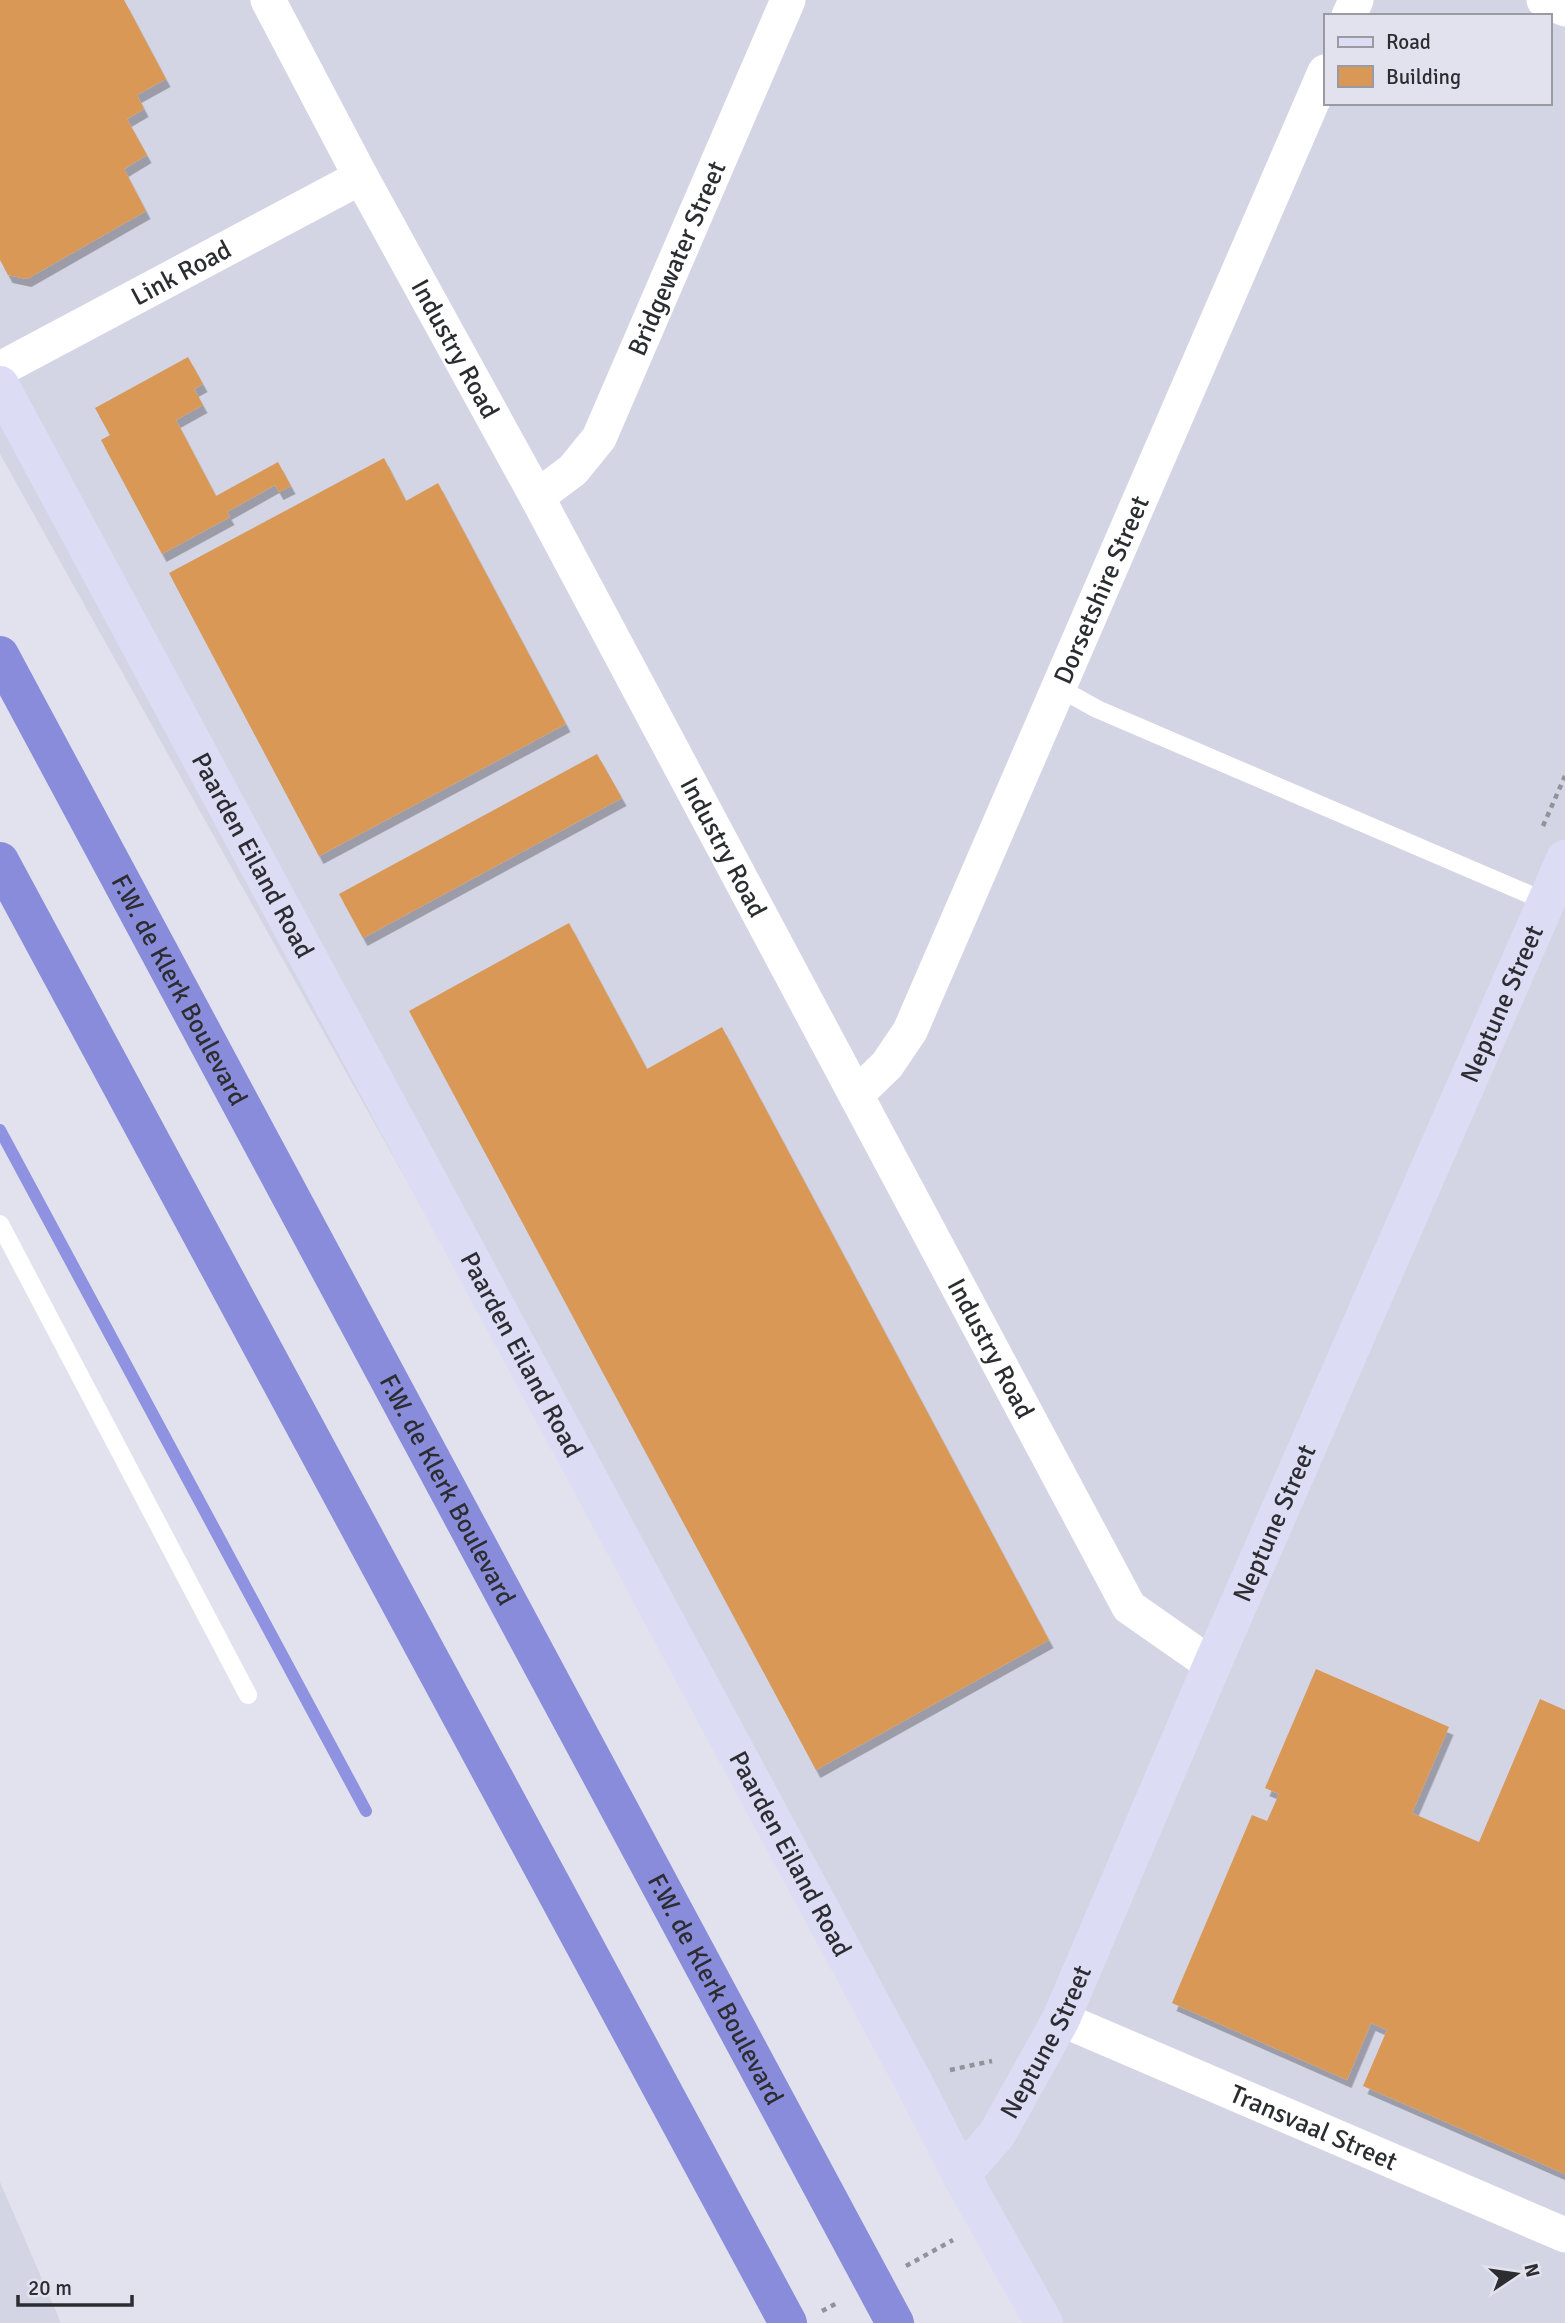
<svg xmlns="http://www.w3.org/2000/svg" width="1565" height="2323" font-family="Signika,sans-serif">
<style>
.built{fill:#d3d5e5;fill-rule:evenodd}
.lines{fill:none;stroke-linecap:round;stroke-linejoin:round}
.stream{stroke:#8e92e0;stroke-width:12}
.building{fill:#d99855;filter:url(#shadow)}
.path{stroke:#91929a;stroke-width:4.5;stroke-dasharray:5 5;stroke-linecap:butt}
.lane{stroke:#fff;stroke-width:18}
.street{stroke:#fff;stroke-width:35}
.secondary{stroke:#dcdcf4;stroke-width:38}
.highway{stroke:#898cdb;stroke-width:38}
.labels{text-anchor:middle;stroke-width:6;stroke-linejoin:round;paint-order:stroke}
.street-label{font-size:26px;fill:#2c2d31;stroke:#e1e2ed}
</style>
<defs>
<filter id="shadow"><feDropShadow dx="4.5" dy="8" stdDeviation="0" flood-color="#0004"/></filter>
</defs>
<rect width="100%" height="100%" fill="#e1e2ed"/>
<g class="built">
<path d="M0,0H1565V2323H1046L0,454ZM1325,16H1549V103H1325Z"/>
<path d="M0,2182L61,2323H0Z"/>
</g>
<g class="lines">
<path class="stream" d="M0,1130L366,1811"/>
</g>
<g class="building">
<path d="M0,0H124L166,79L137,95L144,109L127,119L147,155L124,169L146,211L27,279L8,275L0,260Z"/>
<path d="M188,357L203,384L194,389L203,405L176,420L216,496L278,462L291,486L279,492L275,485L227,512L230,517L162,554L101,440L110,435L95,408Z"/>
<path d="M384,458L406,501L438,483L566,724L319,856L169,573Z"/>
<path d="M597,754L622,798L363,938L339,894Z"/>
<path d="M569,923L647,1069L722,1027L1049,1640L816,1770L409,1011Z"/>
<path d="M1316,1669L1449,1727L1412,1813L1479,1842L1540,1699L1565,1710V2174L1363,2086L1387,2030L1371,2023L1347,2080L1172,2003L1252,1815L1267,1821L1279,1794L1265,1788Z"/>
</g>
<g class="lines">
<g class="path">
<path d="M1543,826L1565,776"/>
<path d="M950,2070L992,2061"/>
<path d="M906,2266L953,2240"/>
<path d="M822,2311L839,2302"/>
</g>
<g class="lane">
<path d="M1059,688L1097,709L1547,902"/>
<path d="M0,1224L248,1695"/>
</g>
<g class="street">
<path id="s1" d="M268,0L361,177L537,497L1129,1607L1212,1665"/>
<path d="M1544,0L1565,9"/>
<path d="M1349,16L1356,0"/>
<path id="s2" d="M0,369L361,177"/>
<path id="s3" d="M537,497L573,470L599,438L788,0"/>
<path id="s4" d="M856,1095L887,1065L910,1031L1325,72"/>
<path id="s5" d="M1061,2019L1565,2235"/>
</g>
<g class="secondary">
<path id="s6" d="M0,385L915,2085L961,2175L1044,2323"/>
<path id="s7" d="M961,2175L997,2134L1061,2019L1212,1665L1565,859"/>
</g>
<g class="highway">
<path id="s8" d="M0,655L895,2323"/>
<path d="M0,861L788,2323"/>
</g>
</g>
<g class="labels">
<g class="street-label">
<text dy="9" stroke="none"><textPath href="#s3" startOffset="282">Bridgewater Street</textPath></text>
<text dy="9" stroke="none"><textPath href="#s2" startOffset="205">Link Road</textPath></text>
<text dy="9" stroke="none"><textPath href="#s1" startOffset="396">Industry Road</textPath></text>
<text dy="9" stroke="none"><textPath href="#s4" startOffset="565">Dorsetshire Street</textPath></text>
<text dy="9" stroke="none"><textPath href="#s1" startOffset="962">Industry Road</textPath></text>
<text dy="9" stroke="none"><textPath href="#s6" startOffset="534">Paarden Eiland Road</textPath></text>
<text dy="9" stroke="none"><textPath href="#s8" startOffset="380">F.W. de Klerk Boulevard</textPath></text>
<text dy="9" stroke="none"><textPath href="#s7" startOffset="1293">Neptune Street</textPath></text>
<text dy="9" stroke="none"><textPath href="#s1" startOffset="1530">Industry Road</textPath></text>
<text dy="9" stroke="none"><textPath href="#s6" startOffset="1101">Paarden Eiland Road</textPath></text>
<text dy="9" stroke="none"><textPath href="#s8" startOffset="947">F.W. de Klerk Boulevard</textPath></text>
<text dy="9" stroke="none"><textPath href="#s7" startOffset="726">Neptune Street</textPath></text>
<text dy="9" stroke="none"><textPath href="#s6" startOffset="1668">Paarden Eiland Road</textPath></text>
<text dy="9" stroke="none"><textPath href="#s8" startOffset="1514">F.W. de Klerk Boulevard</textPath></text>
<text dy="9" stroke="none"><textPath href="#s7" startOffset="159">Neptune Street</textPath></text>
<text dy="9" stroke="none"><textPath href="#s5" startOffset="275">Transvaal Street</textPath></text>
</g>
</g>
<rect x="1324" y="14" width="228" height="91" fill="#e1e2ed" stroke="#999aa2" stroke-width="2"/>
<rect x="1338" y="37" width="35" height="10" fill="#dcdcf4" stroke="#999aa2" stroke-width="2"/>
<text x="1386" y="49" font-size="21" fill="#2c2d31">Road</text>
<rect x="1338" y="66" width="35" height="21" fill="#d99855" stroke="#999aa2" stroke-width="2"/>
<text x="1386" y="84" font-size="21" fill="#2c2d31">Building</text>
<g transform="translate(1516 2274) rotate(77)" stroke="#e1e2ed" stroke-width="5" paint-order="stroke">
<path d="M0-5L12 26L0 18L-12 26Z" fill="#2c2d31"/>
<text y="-10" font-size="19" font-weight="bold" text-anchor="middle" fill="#2c2d31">N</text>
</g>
<path d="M18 2295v10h114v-10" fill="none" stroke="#2c2d31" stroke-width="3.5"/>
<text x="28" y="2295" font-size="21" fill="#2c2d31" stroke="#e1e2ed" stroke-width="5" paint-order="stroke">20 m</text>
</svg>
